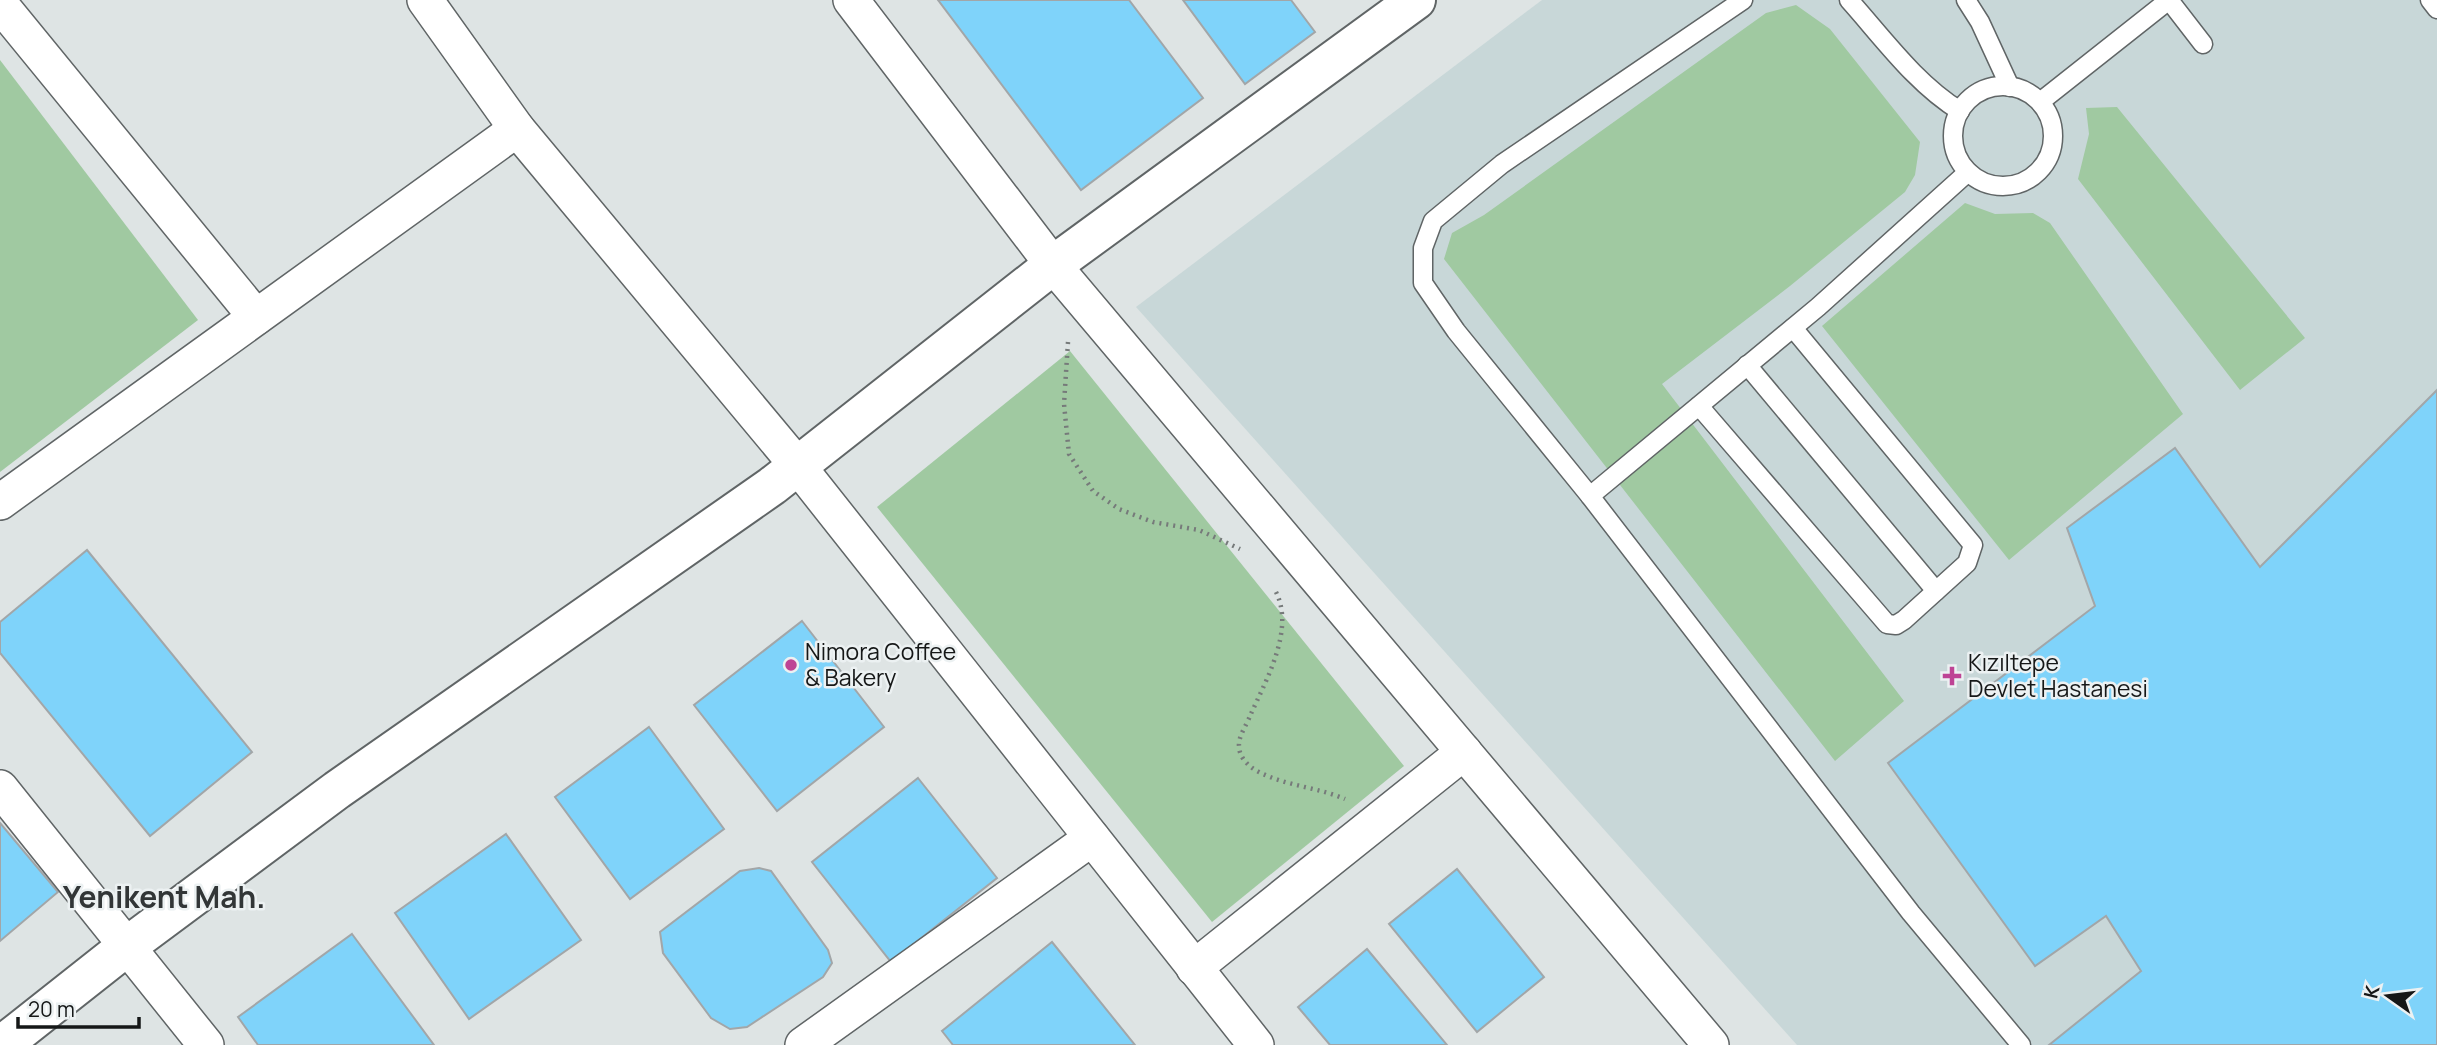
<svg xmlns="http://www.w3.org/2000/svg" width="2437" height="1045" font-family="Manrope,sans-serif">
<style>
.built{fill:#c8d7d8}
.green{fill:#a0c9a1}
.building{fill:#7fd3fa;stroke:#a2a6a8;stroke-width:2}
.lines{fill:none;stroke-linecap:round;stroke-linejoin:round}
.service-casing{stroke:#606566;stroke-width:21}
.minor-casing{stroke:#606566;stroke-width:38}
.tertiary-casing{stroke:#606566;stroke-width:42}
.path{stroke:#767a7a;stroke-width:4.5;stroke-dasharray:2 5;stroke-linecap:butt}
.service{stroke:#fff;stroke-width:18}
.minor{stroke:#fff;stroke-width:35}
.tertiary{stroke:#fff;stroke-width:38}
.poi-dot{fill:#be4395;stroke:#ecf1f2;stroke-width:2.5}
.labels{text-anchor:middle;stroke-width:5;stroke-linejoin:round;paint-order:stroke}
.poi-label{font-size:23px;fill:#151717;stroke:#ecf1f2;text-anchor:start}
.district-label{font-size:30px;font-weight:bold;fill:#323637;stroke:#ecf1f2}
</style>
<rect width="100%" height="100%" fill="#dee4e4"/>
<path class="built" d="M1542,0H2437V1045H1797L1136,307Z"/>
<g class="green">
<path d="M1796,5L1830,29L1920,142L1915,175L1905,192L1790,286L1662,384L1904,701L1835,761L1444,259L1452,233L1484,215L1766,13Z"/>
<path d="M0,60L198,320L0,472Z"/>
<path d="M2117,107L2305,338L2240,390L2078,179L2089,134L2086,108Z"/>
<path d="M1965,203L1995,214L2033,213L2050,223L2183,414L2009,560L1822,326Z"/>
<path d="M1070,351L1404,766L1212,922L877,507Z"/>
</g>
<g class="building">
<path d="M938,0H1129L1203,98L1081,190Z"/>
<path d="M1183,0H1291L1315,32L1245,84Z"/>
<path d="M2437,390V1045H2049L2141,971L2106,916L2035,966L1888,763L2095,606L2067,528L2175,448L2260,567Z"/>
<path d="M87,550L252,752L150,836L0,653V622Z"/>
<path d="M802,621L884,727L777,811L694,705Z"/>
<path d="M649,727L724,829L630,899L555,797Z"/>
<path d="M918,778L997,878L891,962L812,862Z"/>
<path d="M0,823L58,892L0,941Z"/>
<path d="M506,834L581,940L469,1019L395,913Z"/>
<path d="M759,868L771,871L828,950L832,963L823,977L747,1027L730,1029L711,1018L663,953L660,932L740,871Z"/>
<path d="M1457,869L1544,977L1477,1032L1389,924Z"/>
<path d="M352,934L434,1045H258L238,1017Z"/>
<path d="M1052,942L1135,1045H953L942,1031Z"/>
<path d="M1367,949L1447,1045H1330L1298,1007Z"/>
</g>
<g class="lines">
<g class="service-casing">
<g id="service">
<path d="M1743,0L1502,164L1433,221L1423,248V283L1456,331L1590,496L1911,913L2021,1045"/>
<path d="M1849,0C1883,38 1916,84 1960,111"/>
<path d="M1966,0L1980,22L2010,87"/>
<path d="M2169,0L2203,44"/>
<path d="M2430,0L2437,9"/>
<circle cx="2003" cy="136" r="50"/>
<path d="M2040,102L2169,0"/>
<path d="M1747,365L1936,591"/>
<path d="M1699,406L1887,624L1896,625L1904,620L1967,563L1973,545L1793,328"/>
<path d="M1590,496L1818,307L1968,172"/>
</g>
</g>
<g class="minor-casing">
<g id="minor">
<path d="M425,0L517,129L797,465L1256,1045"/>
<path d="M851,0L1053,265L1711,1045"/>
<path d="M0,4L256,317"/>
<path d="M0,502L517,129"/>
<path d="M0,788L206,1045"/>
<path d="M1194,968L1464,752"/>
<path d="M803,1045L1092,838"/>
</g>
</g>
<g class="tertiary-casing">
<path id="tertiary" d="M2,1045L126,947L337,790L772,486L1053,265L1416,0"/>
</g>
<g class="path">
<path d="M1068,342L1064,404L1069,454L1093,491L1119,509L1153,522L1199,530L1240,549"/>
<path d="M1276,592C1295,630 1266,680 1250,716C1247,724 1238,737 1239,746C1239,757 1248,766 1257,771C1285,786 1317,787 1345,799"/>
</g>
<use href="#service" class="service"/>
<use href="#minor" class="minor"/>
<use href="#tertiary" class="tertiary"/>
</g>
<g class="poi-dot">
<circle cx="791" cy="665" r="7"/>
<path d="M1948.5 665.5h7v7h7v7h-7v7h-7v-7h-7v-7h7z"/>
</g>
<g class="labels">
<g class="poi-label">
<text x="805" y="660">Nimora Coffee<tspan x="805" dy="26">&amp; Bakery</tspan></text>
<text x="1968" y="671">Kızıltepe<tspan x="1968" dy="26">Devlet Hastanesi</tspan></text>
</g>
<g class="district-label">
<text x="164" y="908">Yenikent Mah.</text>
</g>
</g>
<g transform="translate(2388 996) rotate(284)" stroke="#ecf1f2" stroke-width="5" paint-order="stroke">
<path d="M0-5L12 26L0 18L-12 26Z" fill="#151717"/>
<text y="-10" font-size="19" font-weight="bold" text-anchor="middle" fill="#151717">K</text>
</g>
<path d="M18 1017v10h121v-10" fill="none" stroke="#151717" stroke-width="3.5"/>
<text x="28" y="1017" font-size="21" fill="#151717" stroke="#ecf1f2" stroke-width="5" paint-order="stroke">20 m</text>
</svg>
